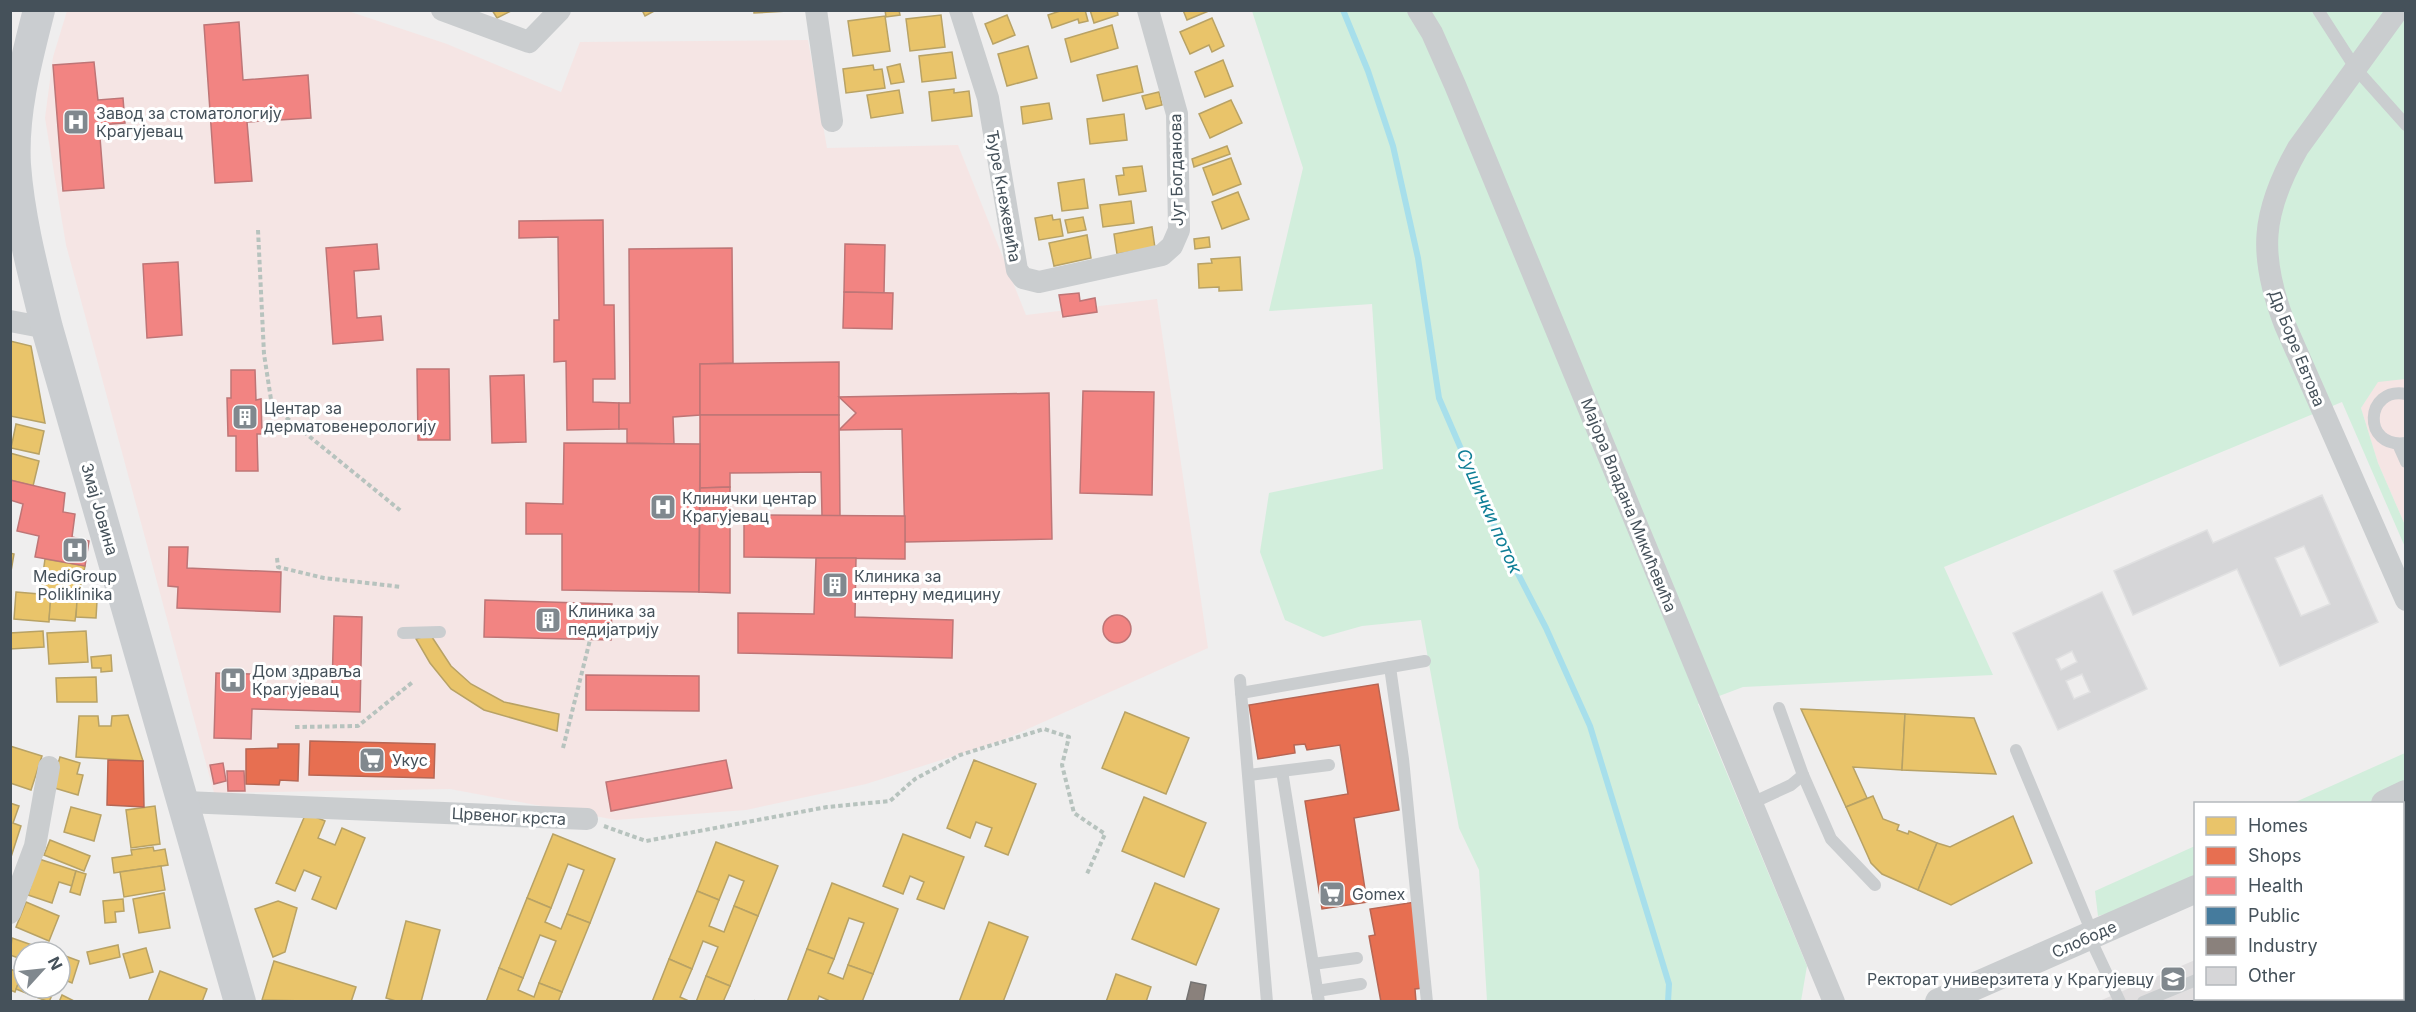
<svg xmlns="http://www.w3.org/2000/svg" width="2416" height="1012" font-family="Inter,sans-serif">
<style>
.education{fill:#e1dfe0}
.medical{fill:#f5e5e4}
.green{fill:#d2eedc}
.homes{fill:#e9c46a;stroke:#b8a265;stroke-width:1.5}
.shops{fill:#e76f51;stroke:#b66654;stroke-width:1.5}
.health{fill:#f28482;stroke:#be7576;stroke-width:1.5}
.public{fill:#457b9d;stroke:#456e89;stroke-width:1.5}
.industry{fill:#8a817c;stroke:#757372;stroke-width:1.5}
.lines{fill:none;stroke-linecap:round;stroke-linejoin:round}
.stream{stroke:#a7dfeb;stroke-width:6}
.building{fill:#d6d6d8;stroke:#e0e0e1;stroke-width:1.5;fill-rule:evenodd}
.path{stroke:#b7c3be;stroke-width:4;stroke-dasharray:4.5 3;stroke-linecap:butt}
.service{stroke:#cacdcf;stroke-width:12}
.minor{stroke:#cacdcf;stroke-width:22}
.tertiary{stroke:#cacdcf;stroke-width:28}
.secondary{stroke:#cacdd0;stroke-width:32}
.labels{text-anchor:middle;stroke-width:6;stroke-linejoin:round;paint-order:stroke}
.poi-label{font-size:16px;fill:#45515a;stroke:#fff;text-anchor:start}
.street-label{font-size:16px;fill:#45515a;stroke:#fff}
.water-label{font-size:18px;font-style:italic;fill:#0e7e96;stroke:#fff}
</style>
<rect width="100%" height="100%" fill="#efeeee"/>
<path class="education" d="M2195,960L2196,998H2338L2339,1001L2097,1002Z"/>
<g class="medical">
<path d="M67,11H348L447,44L561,92L580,42L808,40L827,148L958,145L1026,315L1157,299L1208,648L1001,741L866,784L746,810L616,820L450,789L214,793L66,245L45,118L53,57Z"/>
<path d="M2405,379V525L2378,463L2361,408L2378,381Z"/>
</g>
<g class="green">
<path d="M1252,11H2405V379L2378,382L2361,408L2378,463L2405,525V547L2342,402L1944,567L1993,675L1743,687L1698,704L1807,966L1801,1001H1487L1479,870L1459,828L1421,620L1362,626L1323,637L1285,620L1260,552L1269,493L1383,469L1372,304L1269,311L1303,168Z"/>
<path d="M2405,753V794L2385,803L2291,804Z"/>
<path d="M2195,846V889L2098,916L2095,891Z"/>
<path d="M2405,951V1001H2344L2343,999L2402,998L2403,952Z"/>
</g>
<g class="homes">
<path d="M492,10H513L497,18Z"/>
<path d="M642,10H656L645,16Z"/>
<path d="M754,10H787V11L754,13Z"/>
<path d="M885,10H899L900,15L886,17Z"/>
<path d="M1063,10H1085L1088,21L1079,23L1078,19L1052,28L1048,15Z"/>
<path d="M1090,10H1117L1118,15L1094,23Z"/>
<path d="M1183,10H1211L1187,20Z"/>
<path d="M941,15L945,47L910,51L906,19Z"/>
<path d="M1007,15L1015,35L993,44L985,24Z"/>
<path d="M885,16L890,51L853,56L848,21Z"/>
<path d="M1212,18L1224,46L1212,52L1209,45L1190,54L1180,32Z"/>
<path d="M1112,25L1118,48L1071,62L1065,39Z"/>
<path d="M1028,46L1037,78L1007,86L998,54Z"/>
<path d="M952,52L956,78L922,82L919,56Z"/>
<path d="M1223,60L1233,86L1205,97L1195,72Z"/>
<path d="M900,64L904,82L891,84L887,67Z"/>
<path d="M873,65L874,70L882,69L885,88L846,93L843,69Z"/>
<path d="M1137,66L1143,92L1103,101L1097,75Z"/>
<path d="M954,89V93L969,91L972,116L932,121L929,92Z"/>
<path d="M899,90L903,113L871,118L867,95Z"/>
<path d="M1159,92L1162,105L1146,109L1142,96Z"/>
<path d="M1231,100L1242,123L1210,138L1199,114Z"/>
<path d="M1049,103L1052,119L1023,124L1021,107Z"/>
<path d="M1124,114L1127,140L1090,144L1087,119Z"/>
<path d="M1227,146L1230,154L1194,167L1192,159Z"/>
<path d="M1231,158L1241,184L1213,195L1203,168Z"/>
<path d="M1142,166L1146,191L1119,195L1116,176L1124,175L1123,168Z"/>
<path d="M1084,179L1088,208L1062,211L1058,183Z"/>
<path d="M1238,192L1249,219L1222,229L1212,202Z"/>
<path d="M1131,201L1134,223L1103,227L1100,205Z"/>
<path d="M1052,215L1053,220L1060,219L1063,236L1039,240L1035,218Z"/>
<path d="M1083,217L1086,230L1068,233L1065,220Z"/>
<path d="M1152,227L1155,248L1117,254L1114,234Z"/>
<path d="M1087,235L1091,258L1054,266L1049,243Z"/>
<path d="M1209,237L1210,247L1195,249L1194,239Z"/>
<path d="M1240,257L1242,290L1219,291V287L1199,288L1198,264L1212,263L1211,259Z"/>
<path d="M10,341L31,346L45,423L10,416Z"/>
<path d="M16,424L44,431L39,454L11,448Z"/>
<path d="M10,453L39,461L33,486L10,480Z"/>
<path d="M10,553L14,554L10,577Z"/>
<path d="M45,559L85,566L78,598L40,594Z"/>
<path d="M16,592L51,595L49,622L14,619Z"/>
<path d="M51,595L78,598L75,621L49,619Z"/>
<path d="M77,600L97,601L96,618L76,617Z"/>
<path d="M43,631L44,647L10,649V633Z"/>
<path d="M86,631L88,662L49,664L47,633Z"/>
<path d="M430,634L451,666L471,684L504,702L559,714L557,731L484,710L451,689L430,663L416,639Z"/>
<path d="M111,655L112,671L101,672V668H92L91,657Z"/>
<path d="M96,677L97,702H57L56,678Z"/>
<path d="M1801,709L1905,714L1902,770L1853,767L1867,798L1846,807Z"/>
<path d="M1125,712L1189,738L1166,794L1102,768Z"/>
<path d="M1905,714L1974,718L1996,774L1902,770Z"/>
<path d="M128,715L143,761L76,757L79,716H98L99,726H111L112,716Z"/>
<path d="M10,746L42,756L31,790L10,783Z"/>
<path d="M60,757L80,763L77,774L83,775L78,795L51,787Z"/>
<path d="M974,760L1036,784L1008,855L985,846L992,828L976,822L970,838L947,828Z"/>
<path d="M1873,796L1883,819L1899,825L1897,830L1908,834L1909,831L1937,843L1918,890L1882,874L1871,863L1846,807Z"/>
<path d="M1144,797L1206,823L1184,877L1122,851Z"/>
<path d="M10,803L19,806L13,823L21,826L11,857Z"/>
<path d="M155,806L160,844L131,848L126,810Z"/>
<path d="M71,807L101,815L94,841L64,832Z"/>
<path d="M306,813L325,821L318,838L335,845L342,828L365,838L336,909L312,899L321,877L304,870L295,891L276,883Z"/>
<path d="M2013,816L2032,863L1951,905L1918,890L1937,843L1950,847Z"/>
<path d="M553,834L615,859L590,923L567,914L584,870L568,864L551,908L527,898Z"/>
<path d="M903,834L964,857L944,909L917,899L924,882L910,876L903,894L883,886Z"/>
<path d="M50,840L90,856L84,871L44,855Z"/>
<path d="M716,842L778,866L758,916L734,906L744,881L729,875L719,900L697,891Z"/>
<path d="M153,847L154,851L165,849L168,865L114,873L112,858L132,855L131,850Z"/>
<path d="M39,859L76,871L72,886L59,882L52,903L28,895Z"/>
<path d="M161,866L165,890L124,897L120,872Z"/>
<path d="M76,871L86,874L80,895L70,892Z"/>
<path d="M832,883L898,909L873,974L848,965L864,923L849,918L834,959L807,949Z"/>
<path d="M1155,883L1219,909L1196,965L1132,939Z"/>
<path d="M697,891L719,900L709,926L724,932L734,906L758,916L730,986L706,976L718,947L703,941L692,969L669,959Z"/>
<path d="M164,893L170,928L139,933L133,899Z"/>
<path d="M527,898L551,908L545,922L561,929L567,914L590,923L562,992L539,983L556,941L540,935L523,978L499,968Z"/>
<path d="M123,899L124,911L115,912L116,922L105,923L103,901Z"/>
<path d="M278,901L297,908L285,952L273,957L255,909Z"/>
<path d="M26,902L59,916L49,941L16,927Z"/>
<path d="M406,921L440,930L421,1002H399L386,998Z"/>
<path d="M989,922L1028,937L1003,1002H959Z"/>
<path d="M12,938L52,952H24V960L10,955Z"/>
<path d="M118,945L120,957L90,964L87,952Z"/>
<path d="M146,948L153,972L130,978L123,954Z"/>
<path d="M807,949L834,959L828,973L843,979L848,965L873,974L862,1002H832L819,996L817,1002H787Z"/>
<path d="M60,954L79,961L72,983L60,978Z"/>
<path d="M669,959L692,969L680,997L691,1002H652Z"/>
<path d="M274,961L356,987L351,1002L262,1000Z"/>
<path d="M499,968L523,978L518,990L534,997L539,983L562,992L558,1002H486Z"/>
<path d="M10,969L22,974L15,992L10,990Z"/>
<path d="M160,971L207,989L202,1002H148Z"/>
<path d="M22,974L24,988H55L49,1002L16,989Z"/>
<path d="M1116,974L1151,987L1146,1002H1106Z"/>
<path d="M706,976L730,986L723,1002H696Z"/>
<path d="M62,995L76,1002H59Z"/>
</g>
<g class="shops">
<path d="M1378,684L1399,810L1354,818L1367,902L1322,909L1305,801L1348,794L1340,745L1307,750L1305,744L1294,745L1295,753L1258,759L1249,705Z"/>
<path d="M310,741L435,744L434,778L309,775Z"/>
<path d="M278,744H299L298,781L280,780L279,785L246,784V749L278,748Z"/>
<path d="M108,760L143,761L144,807L107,805Z"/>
<path d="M1415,902L1423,988L1415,989L1416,1002H1381L1369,936L1375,935L1370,909Z"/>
</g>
<g class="health">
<path d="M239,22L243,80L308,75L311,118L247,122L252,181L215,183L204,25Z"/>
<path d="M94,62L98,100L123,98L125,123L99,125L104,188L63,191L53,65Z"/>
<path d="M603,220L604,305H614L615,379H593V402L619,403V429L567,430L566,361L554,362V320H559L558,237L519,238V221Z"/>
<path d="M377,244L379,269L354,271L357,318L381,316L383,340L333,344L326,248Z"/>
<path d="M845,244L885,245L884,293L844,292Z"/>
<path d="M732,248L733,363L700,364V415L673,417L674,444L627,443V429H619V403H630L629,249Z"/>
<path d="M178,262L182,335L147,338L143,264Z"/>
<path d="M844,292L893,293L892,329L843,328Z"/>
<path d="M1079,293L1080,301L1095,298L1097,312L1063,317L1059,295Z"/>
<path d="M839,362V415H700V364Z"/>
<path d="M417,369H449L450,440H418Z"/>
<path d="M231,370H255L256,400L261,399L262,434H257L258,471H236V436H228L227,398H231Z"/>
<path d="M524,375L526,442L492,443L490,376Z"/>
<path d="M1083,391L1154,392L1152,495L1080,493Z"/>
<path d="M1049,393L1052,539L905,542L902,429L839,430L856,413L839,397Z"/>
<path d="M700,415H839L840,516H822L821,472L730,473V487L700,488Z"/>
<path d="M564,443L700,444L699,592L562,590V534H526V503L563,504Z"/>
<path d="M10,480L65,493L63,512L75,514L72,537L89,541L85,566L35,557L39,536L17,531L23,504L10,500Z"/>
<path d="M730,487V593L699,592L700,488Z"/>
<path d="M744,515L905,516V559L744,557Z"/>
<path d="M169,547H188L187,568L281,572L280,612L177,608L178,587L168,586Z"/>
<path d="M816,558H856L855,617L953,620L952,658L738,653V613L814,614Z"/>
<path d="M485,600L612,604L611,640L484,637Z"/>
<circle cx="1117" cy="629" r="14"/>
<path d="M334,616L362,617L360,712L252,709L251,739L214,738L216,673L251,674V685L332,688Z"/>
<path d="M586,675L699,676V711L586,710Z"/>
<path d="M726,760L732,788L611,811L606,782Z"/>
<path d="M223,763L226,781L214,784L210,765Z"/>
<path d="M227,771H244L245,791H228Z"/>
</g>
<path class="public" d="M2406,896V940L2402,942V897Z"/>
<path class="industry" d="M1191,982L1206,985L1203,1002H1186Z"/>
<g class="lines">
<path class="stream" d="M1343,10L1368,71L1393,146L1418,258L1439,398L1500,539L1546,628L1590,726L1669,984L1668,1002"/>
</g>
<g class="building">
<path d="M2322,495L2378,622L2280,666L2237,569L2133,615L2114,571L2207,530L2213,543ZM2304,546L2330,604L2301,616L2275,558Z"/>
<path d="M2102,592L2147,689L2058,730L2013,633ZM2072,651L2077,662L2061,670L2056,659ZM2082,674L2090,692L2074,699L2066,681Z"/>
</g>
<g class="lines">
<g class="path">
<path d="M258,230L264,354L272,406L401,511"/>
<path d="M277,558L278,567L324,578L402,587"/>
<path d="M295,727L358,726L414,681"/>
<path d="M563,748L590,640"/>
<path d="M604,826L646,841L827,807L890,801L915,779L960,755L1044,729L1069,737L1062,765L1074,813L1105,834L1086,876"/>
<path d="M755,1002L756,1001"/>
</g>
<g class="service">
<path d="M2318,10L2356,69L2406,125"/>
<path d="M2406,394C2365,386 2361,449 2406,443"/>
<path d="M2398,444L2406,462"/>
<path d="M403,633L440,632"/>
<path d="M1390,667L1403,759L1427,1002"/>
<path d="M1240,680L1267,1002"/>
<path d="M1241,693L1425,661"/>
<path d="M2016,750L2093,935"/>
<path d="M1282,771L1319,1002"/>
<path d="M1249,775L1329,765"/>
<path d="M1803,775L1831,839L1875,885"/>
<path d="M1752,803L1791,785L1803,775L1779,708"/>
<path d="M2089,936L2120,1002"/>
<path d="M1313,964L1357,958"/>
<path d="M1317,991L1361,984"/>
<path d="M2328,998L2329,1002"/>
<path d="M2143,1002L2196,980"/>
</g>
<g class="minor">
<path d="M442,10L529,42L560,10"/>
<path d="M816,10L832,121"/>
<path d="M960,10L988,98L1017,270L1023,278L1039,282L1162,255L1172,246L1179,230L1177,114L1148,10"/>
<path d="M1418,10L1432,33L1455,85L1834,1002"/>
<path d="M2398,10L2298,148C2261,213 2258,255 2285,325L2406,600"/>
<path d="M10,321L47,328"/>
<path d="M185,802L587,819"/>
<path d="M10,913L35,846L49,767"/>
</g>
<g class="tertiary">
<path d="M2385,804L2406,794"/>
<path d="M1939,1002L2196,889"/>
</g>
<path class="secondary" d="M39,10C26,61 12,113 15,165C19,220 34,275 47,328L240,1002"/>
</g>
<defs>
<g id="hospital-square" transform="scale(1.35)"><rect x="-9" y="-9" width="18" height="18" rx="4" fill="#80888e" stroke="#fff"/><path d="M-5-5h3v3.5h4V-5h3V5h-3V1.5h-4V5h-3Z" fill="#fff"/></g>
<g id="building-square" transform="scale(1.35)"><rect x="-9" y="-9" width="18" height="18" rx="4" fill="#80888e" stroke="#fff"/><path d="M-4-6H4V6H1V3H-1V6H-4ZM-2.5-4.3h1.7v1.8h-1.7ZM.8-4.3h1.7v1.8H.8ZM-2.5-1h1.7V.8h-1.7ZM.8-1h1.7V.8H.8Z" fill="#fff"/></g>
<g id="supermarket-square" transform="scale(1.35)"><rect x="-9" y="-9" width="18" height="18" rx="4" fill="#80888e" stroke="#fff"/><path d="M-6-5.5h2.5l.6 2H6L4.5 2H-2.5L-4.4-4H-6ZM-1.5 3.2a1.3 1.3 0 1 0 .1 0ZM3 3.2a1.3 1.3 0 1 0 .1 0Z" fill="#fff"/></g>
<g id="university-square" transform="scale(1.35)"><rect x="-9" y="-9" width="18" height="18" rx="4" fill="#80888e" stroke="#fff"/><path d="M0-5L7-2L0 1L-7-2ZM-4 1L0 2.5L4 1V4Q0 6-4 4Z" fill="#fff"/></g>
</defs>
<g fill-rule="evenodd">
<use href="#hospital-square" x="76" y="122"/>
<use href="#building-square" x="245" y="417"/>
<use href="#hospital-square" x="663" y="507"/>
<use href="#hospital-square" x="75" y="550"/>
<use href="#building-square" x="835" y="585"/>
<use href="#building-square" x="548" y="620"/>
<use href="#hospital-square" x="233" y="680"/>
<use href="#supermarket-square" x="372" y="760"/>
<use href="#supermarket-square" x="1332" y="894"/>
<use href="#university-square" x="2173" y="979"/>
</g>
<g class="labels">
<g class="poi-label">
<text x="96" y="119">Завод за стоматологију<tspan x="96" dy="18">Крагујевац</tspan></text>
<text x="264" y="414">Центар за<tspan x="264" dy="18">дерматовенерологију</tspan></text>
<text x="682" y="504">Клинички центар<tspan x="682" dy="18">Крагујевац</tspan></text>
<text x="75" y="582" text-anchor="middle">MediGroup<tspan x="75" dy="18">Poliklinika</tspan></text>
<text x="854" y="582">Клиника за<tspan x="854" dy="18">интерну медицину</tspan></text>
<text x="568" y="617">Клиника за<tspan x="568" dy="18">педијатрију</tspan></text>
<text x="252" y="677">Дом здравља<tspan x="252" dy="18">Крагујевац</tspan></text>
<text x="392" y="766">Укус</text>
<text x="1352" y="900">Gomex</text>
<text x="2154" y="985" text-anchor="end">Ректорат универзитета у Крагујевцу</text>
</g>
<g class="street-label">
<text transform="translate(1176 170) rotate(-91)" y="6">Југ Богданова</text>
<text transform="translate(1004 196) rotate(80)" y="6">Ђуре Кнежевића</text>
<text transform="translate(2297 348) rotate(68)" y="6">Др Боре Евтова</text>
<text transform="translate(1629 505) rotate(68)" y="6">Мајора Владана Микићевића</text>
<text transform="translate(100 509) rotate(74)" y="6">Змај Јовина</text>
<text transform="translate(509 816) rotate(3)" y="6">Црвеног крста</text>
<text transform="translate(2084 939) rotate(-24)" y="6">Слободе</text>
</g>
<g class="water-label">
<text transform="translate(1489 511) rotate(66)" y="6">Сушички поток</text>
</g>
</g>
<rect width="2416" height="1012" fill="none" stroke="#45515a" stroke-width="24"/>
<rect x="2194" y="802" width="210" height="198" fill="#ffffff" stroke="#b5b9bd" stroke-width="1.5"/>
<rect x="2206" y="817" width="30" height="18" fill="#e9c46a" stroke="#b5b9bd" stroke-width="1.5"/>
<text x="2248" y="832" font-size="18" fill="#45515a">Homes</text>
<rect x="2206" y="847" width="30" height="18" fill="#e76f51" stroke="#b5b9bd" stroke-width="1.5"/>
<text x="2248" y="862" font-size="18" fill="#45515a">Shops</text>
<rect x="2206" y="877" width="30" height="18" fill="#f28482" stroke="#b5b9bd" stroke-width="1.5"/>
<text x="2248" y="892" font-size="18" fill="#45515a">Health</text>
<rect x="2206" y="907" width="30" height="18" fill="#457b9d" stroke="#b5b9bd" stroke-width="1.5"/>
<text x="2248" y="922" font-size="18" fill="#45515a">Public</text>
<rect x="2206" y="937" width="30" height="18" fill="#8a817c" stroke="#b5b9bd" stroke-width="1.5"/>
<text x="2248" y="952" font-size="18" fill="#45515a">Industry</text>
<rect x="2206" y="967" width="30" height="18" fill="#d6d6d8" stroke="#b5b9bd" stroke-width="1.5"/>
<text x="2248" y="982" font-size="18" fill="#45515a">Other</text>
<g transform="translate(42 970) rotate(63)"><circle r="28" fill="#ffffff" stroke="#b5b9bd" stroke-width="1.5"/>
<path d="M0-4.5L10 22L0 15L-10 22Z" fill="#80888e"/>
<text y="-9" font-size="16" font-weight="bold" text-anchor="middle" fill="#45515a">N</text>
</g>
</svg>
